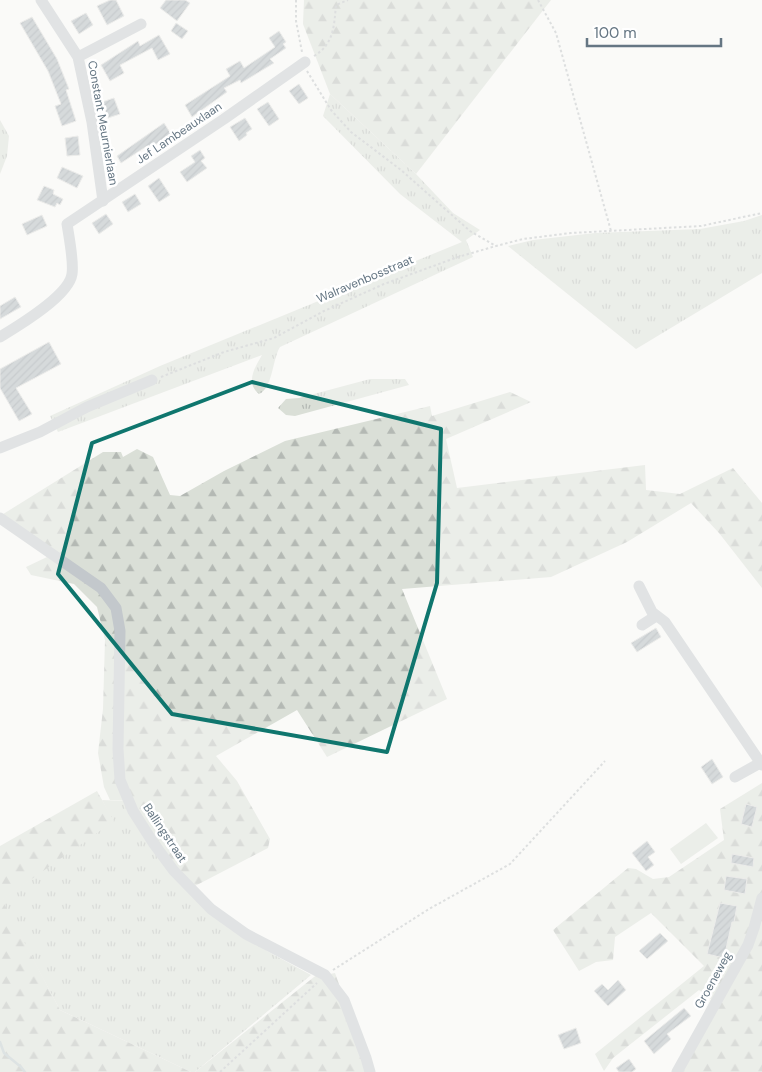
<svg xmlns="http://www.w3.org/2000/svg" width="762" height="1072" font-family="'DM Sans',sans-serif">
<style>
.grass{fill:url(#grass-tufts)}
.forest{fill:url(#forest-firs)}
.pitch{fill:#dadfd7}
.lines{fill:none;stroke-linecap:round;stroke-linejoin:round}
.stream{stroke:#bbc7cb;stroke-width:2.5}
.building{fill:url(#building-hatch);stroke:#dcdcda}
.path{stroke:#bbbfc2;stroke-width:2;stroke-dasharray:2.5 2.5;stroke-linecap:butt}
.minor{stroke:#c3c8cc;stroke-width:11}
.marked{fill:none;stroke:#0f766e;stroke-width:4;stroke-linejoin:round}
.labels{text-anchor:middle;stroke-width:5;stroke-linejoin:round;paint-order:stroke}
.street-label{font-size:12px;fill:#657683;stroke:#fff}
</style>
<defs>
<pattern id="grass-tufts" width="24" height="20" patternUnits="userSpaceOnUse" patternTransform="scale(1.25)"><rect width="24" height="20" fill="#dadfd7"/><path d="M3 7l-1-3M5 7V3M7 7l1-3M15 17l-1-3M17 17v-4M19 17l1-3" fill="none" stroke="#b4b9b4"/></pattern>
<pattern id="forest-firs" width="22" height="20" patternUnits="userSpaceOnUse" patternTransform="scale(1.25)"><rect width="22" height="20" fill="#dadfd7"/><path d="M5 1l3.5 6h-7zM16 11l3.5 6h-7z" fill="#b4b9b4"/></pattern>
<pattern id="building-hatch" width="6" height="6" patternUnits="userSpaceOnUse" patternTransform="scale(1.25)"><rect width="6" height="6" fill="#aab3b9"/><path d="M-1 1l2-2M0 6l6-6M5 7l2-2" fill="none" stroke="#8e969c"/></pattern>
</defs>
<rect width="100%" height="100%" fill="#fafaf8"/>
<g class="grass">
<path d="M330,94L416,174L453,213L480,230L466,240L473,257L280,347C272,360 273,388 259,394C245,383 255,367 262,355L58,432L50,416L160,366L462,242L400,194L323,116Z"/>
<path d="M0,120L9,136L7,156L0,174Z"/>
<path d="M762,215V273L636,349L508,246L533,240L595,233L700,229L744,221Z"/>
<path d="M370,379H405L409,385L295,416L286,415L278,408L286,399L299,398Z"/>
<path d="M102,800L126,801L184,886L267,951L311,975L195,1072H191L60,1010L1,900L113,821Z"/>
</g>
<g class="forest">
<path d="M304,0H551L416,174L330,94L303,24Z"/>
<path d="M510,392L531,402L446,439L457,488L645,465L646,490L680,494L733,468L762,503V588L719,533L691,503L627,542L551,577L402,589L447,699L327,757L297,710L216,756L237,781L270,839L268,848L193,887L162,847L132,801L110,800L104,787L98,753L103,709L105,640L97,607L74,584L31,575L26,567L47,557L0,516L103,452H121L123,457L137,449L153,457L170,495L180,496L224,471L285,441L430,406L432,416Z"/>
<path d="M762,783V1072H679L684,1054L711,999L699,990L613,1058L604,1071L595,1054L704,966L651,913L615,937L613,960L596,962L579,971L553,930L628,868L636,869L653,879L669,877L724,840L720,809Z"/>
<path d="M97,791L114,821L2,900L60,1010L191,1072H0V846Z"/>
<path d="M324,969L330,974L335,973L362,1048L368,1072H195Z"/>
</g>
<path class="pitch" d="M706,823L718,838L681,864L670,849Z"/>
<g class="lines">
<path class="stream" d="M0,1042L4,1053L21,1067L25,1072"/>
</g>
<g class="building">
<path d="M110,0H116L124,16L107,25L97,6Z"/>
<path d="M166,0H185L190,3L177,21L160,8Z"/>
<path d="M86,13L93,25L79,34L71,21Z"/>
<path d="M32,17L57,59L69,89L66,90L76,121L62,126L55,106L61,104L48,71L20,23Z"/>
<path d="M176,23L188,31L182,39L171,31Z"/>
<path d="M279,31L286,42L283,44L286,48L270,59L274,63L241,83L240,80L224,88L227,92L192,117L185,105L230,76L226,69L240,61L244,68L275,47L269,38Z"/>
<path d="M159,35L170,54L158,60L152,48L120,65L124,73L110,81L101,65L138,41L140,46Z"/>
<path d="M299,84L308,98L299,104L289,91Z"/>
<path d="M114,98L120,114L108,118L102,102Z"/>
<path d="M268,102L279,119L269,126L257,109Z"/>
<path d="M245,118L252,129L246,133L247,135L239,141L230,127Z"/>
<path d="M164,123L171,134L149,149L147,146L121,163L117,156Z"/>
<path d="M78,136L80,155L67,156L65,138Z"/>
<path d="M200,150L205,158L201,161L207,168L187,182L180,172L195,162L191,156Z"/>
<path d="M62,167L83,176L77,188L57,178Z"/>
<path d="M159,178L170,195L159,202L148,186Z"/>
<path d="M44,186L54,190L53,194L63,199L60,205L57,203L55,207L37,200Z"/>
<path d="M135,194L141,204L128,212L122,202Z"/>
<path d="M106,214L113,224L99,234L92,223Z"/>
<path d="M42,215L47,226L27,235L22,224Z"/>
<path d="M15,297L21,307L0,319V306Z"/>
<path d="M49,342L61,364L16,388L32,414L19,421L0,388V369Z"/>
<path d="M656,628L661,637L637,652L631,643Z"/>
<path d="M712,759L723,777L712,784L701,767Z"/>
<path d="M746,804L757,807L752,827L741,824Z"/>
<path d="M647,841L655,852L648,857L654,865L646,871L632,853Z"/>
<path d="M732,854L754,858L753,867L731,863Z"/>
<path d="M726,876L747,879L745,894L724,890Z"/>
<path d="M720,903L737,906L734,922H732L724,958L707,954Z"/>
<path d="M660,933L668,941L647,959L639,951Z"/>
<path d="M618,980L626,990L608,1006L594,991L602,984L608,990Z"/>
<path d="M684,1008L691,1016L667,1034L671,1039L654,1054L644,1041Z"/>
<path d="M576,1028L581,1043L564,1049L558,1035Z"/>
<path d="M629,1059L636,1069L632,1072H619L616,1068Z"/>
</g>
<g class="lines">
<g class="path">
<path d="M296,0V21L302,52"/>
<path d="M538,0L556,33L611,231"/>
<path d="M314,56C334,44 334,26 336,5L348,0"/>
<path d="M307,71L331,110L351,132L401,170L470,231L496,246"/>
<path d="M161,377L224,352L274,338L324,311L384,284L458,257L496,246L523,239L571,233L701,226L762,213"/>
<path d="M333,970L429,909L510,864L605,761"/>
<path d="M220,1072L317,983"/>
</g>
<g class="minor">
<path d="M41,0L78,57L92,122L103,201"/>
<path d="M78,57L141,24"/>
<path d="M0,337C18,326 69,296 72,274C74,262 69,237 67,224L224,119L305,62"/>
<path d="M0,448L40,432L87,407L152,380"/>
<path d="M0,518L101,588L116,608L120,631L118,749L120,780L133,811L154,844L174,871L211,909L246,934L325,975L344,1000L366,1058L370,1072"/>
<path d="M639,586L652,612L665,622L762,765"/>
<path d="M642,625L656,616"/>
<path d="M735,777L760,763"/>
<path d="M677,1072L748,945L754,928L762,898"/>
</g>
</g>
<path d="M0 0H762V1072H0ZM252,382L441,429L437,583L387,752L172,714L58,574L92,443Z" fill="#fafaf8" fill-opacity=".55" fill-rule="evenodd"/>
<path class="marked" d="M252,382L441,429L437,583L387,752L172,714L58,574L92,443Z"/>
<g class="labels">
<g class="street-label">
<text transform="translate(103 123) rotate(80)" y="4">Constant Meurnierlaan</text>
<text transform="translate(179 133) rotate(-34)" y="4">Jef Lambeauxlaan</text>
<text transform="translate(365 279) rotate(-23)" y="4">Walravenbosstraat</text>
<text transform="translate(165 833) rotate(56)" y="4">Ballingstraat</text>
<text transform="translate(713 980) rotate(-61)" y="4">Groeneweg</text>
</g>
</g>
<path d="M587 38v8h134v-8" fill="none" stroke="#657683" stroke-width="2.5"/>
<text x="594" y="38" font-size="15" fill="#657683" stroke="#ffffff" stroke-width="4" paint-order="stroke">100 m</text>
</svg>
